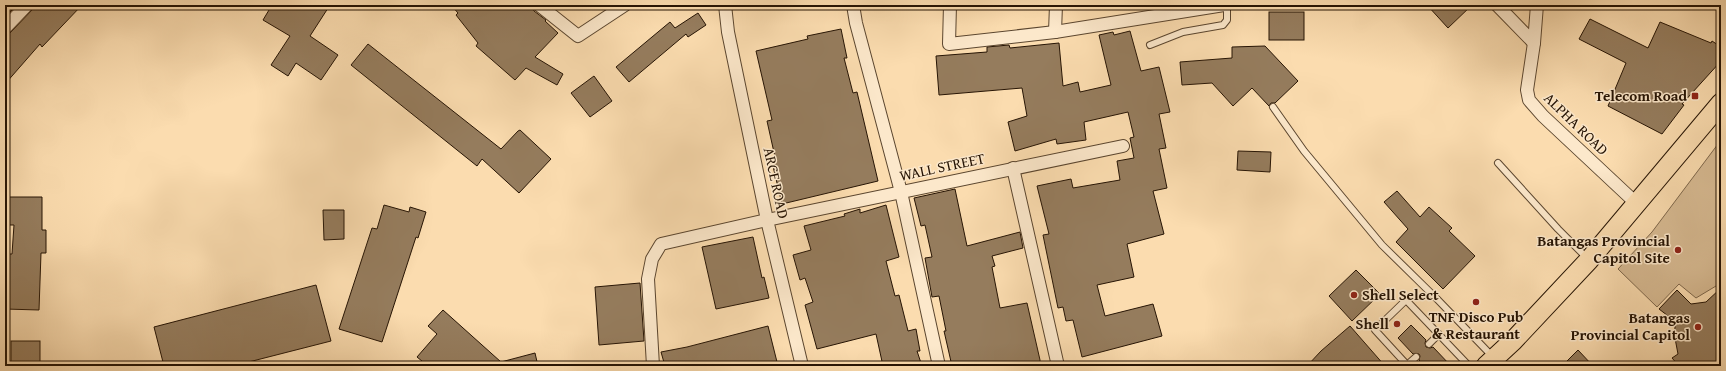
<svg xmlns="http://www.w3.org/2000/svg" width="1726" height="371" font-family="'Gentium Book Plus',serif">
<style>
.green{fill:#d7ba92;stroke:#7e674b}
.building{fill:#957c5d;stroke:#261404}
.lines{fill:none;stroke-linecap:round;stroke-linejoin:round}
.lane-casing{stroke:#5b462f;stroke-width:8}
.street-casing{stroke:#5b462f;stroke-width:14}
.primary-casing{stroke:#261404;stroke-width:21}
.lane{stroke:#fce8cb;stroke-width:6}
.street{stroke:#fce8cb;stroke-width:12}
.primary{stroke:#fbdcaf;stroke-width:19}
.poi-dot{fill:#8f2418;stroke:#fce8cb;stroke-width:1.5}
.labels{text-anchor:middle;stroke-width:3;stroke-linejoin:round;paint-order:stroke}
.poi-label{font-size:15px;font-weight:bold;fill:#261404;stroke:#fce8cb;text-anchor:end}
.street-label{font-size:15px;fill:#261404;stroke:#fce8cb}
</style>
<rect width="100%" height="100%" fill="#fbdcaf"/>
<filter id="stains"><feTurbulence type="fractalNoise" baseFrequency=".005" numOctaves="4"/><feColorMatrix values="0 0 0 0 .2 0 0 0 0 .09 0 0 0 0 .02 0 0 0 .5 -.17"/></filter>
<radialGradient id="worn" r=".72"><stop offset=".6" stop-color="#630" stop-opacity="0"/><stop offset="1" stop-color="#630" stop-opacity=".3"/></radialGradient>
<path class="green" d="M1721,140V283L1696,298L1679,284L1657,307L1618,269L1652,232Z"/>
<g class="building">
<path d="M5,5H17L5,17Z"/>
<path d="M34,5H82L42,47L40,44L5,84V35L10,33L32,10Z"/>
<path d="M272,5H330L310,36L338,55L321,80L296,63L288,76L271,65L290,36L263,20Z"/>
<path d="M451,5H532L534,11L546,20L545,21L558,33L535,57L563,74L557,85L526,68L515,80L476,46L478,43L456,15L458,13Z"/>
<path d="M1427,5H1472L1448,28Z"/>
<rect x="1269" y="12" width="35" height="28"/>
<path d="M698,13L706,25L688,37L686,34L629,82L616,67L670,22L675,28Z"/>
<path d="M1590,19L1648,48L1660,22L1711,43L1712,41L1721,47V61L1682,104L1684,105L1662,134L1608,106L1626,63L1579,39Z"/>
<path d="M841,29L847,58H844L853,93L857,92L878,181L782,204L771,158L775,157L767,121L772,120L756,51L808,39L807,36Z"/>
<path d="M1130,31L1141,71L1159,67L1170,112L1159,114L1166,148L1159,149L1167,188L1153,191L1164,234L1127,244L1134,277L1097,285L1105,316L1153,304L1162,336L1082,357L1073,320L1066,321L1063,307L1058,308L1043,235L1049,234L1037,186L1071,179L1073,188L1120,180L1117,161L1134,158L1130,138L1134,137L1128,112L1084,122L1086,140L1057,144L1056,139L1015,151L1008,122L1027,116L1022,88L939,95L936,56L987,52V47L1009,45L1010,48L1059,43L1063,86L1078,82L1080,92L1111,85L1099,35L1113,32L1114,35Z"/>
<path d="M368,44L501,149L518,131L520,130L551,159L519,193L482,159L477,166L351,65Z"/>
<path d="M1265,46L1298,81L1275,103H1271L1269,106L1252,88L1233,106L1212,83L1182,85L1180,62L1232,58V47Z"/>
<path d="M594,76L612,101L590,117L571,93Z"/>
<path d="M1238,151L1271,152L1270,172L1237,170Z"/>
<path d="M955,189L967,246L1020,232L1023,248L992,256L995,266L992,267L1000,308L1027,303L1040,360V366H952L944,331H946L939,296L932,297L925,258L932,257L925,225L921,226L914,198Z"/>
<path d="M1397,191L1420,217L1429,207L1452,228L1449,231L1475,256L1443,289L1396,242L1408,229L1384,202Z"/>
<path d="M5,197H42V230H46V253H41L39,310L5,309V254H12L14,225H5Z"/>
<path d="M384,205L409,212L410,207L426,212L418,238L416,237L382,342L339,329L372,228L377,229Z"/>
<path d="M886,205L899,257L886,261L895,296L899,295L908,331L916,329L920,351H917L922,366H883L876,334L817,349L805,305L813,302L805,278L800,280L793,255L811,250L804,226L845,216L844,214L860,209V213Z"/>
<path d="M323,210H344V239L324,240Z"/>
<path d="M753,237L762,278L764,277L769,298L716,309L702,247Z"/>
<path d="M1356,270L1380,294L1352,321L1329,296Z"/>
<path d="M640,283L644,341L599,345L595,287Z"/>
<path d="M316,285L331,341L233,366H164L154,327Z"/>
<path d="M1721,288V366H1694L1688,363L1686,366H1679L1672,358L1678,354L1674,333L1676,322L1659,309L1677,290L1691,304L1706,302Z"/>
<path d="M443,310L501,362L535,353L538,366H428L417,357L437,334L428,326Z"/>
<path d="M1411,325L1426,340L1425,343L1426,347L1430,348L1433,347L1451,366H1425L1419,360L1420,356L1419,354H1413L1398,338Z"/>
<path d="M768,326L778,366H665L661,352L687,347Z"/>
<path d="M1350,326L1385,366H1307L1321,351Z"/>
<rect x="11" y="341" width="29" height="25"/>
<path d="M1578,350L1593,366H1562Z"/>
</g>
<g class="lines">
<g class="lane-casing">
<g id="lane">
<path d="M1150,45L1183,32L1223,25L1227,20V5"/>
<path d="M1273,107L1304,151L1382,245L1437,299L1493,357"/>
<path d="M1498,163L1558,229L1587,258"/>
<path d="M1429,344L1439,334"/>
<path d="M1407,365L1416,357"/>
<path d="M1408,366L1375,330L1406,300L1469,366"/>
</g>
</g>
<g class="street-casing">
<g id="street">
<path d="M539,5L578,36L625,5"/>
<path d="M725,5L728,32L767,220L802,366"/>
<path d="M853,5L856,23L901,192L939,366"/>
<path d="M950,5L949,44L1055,32L1224,5"/>
<path d="M1497,5L1534,43"/>
<path d="M1537,5L1534,43L1527,90L1529,100L1543,116L1637,204"/>
<path d="M5,28L27,5"/>
<path d="M1055,32L1056,5"/>
<path d="M1013,168L1058,366"/>
<path d="M653,366L648,279L652,259L661,244L767,220L1123,146"/>
</g>
</g>
<g class="primary-casing">
<path id="primary" d="M1486,366L1513,341L1589,260L1721,103"/>
</g>
<use href="#lane" class="lane"/>
<use href="#street" class="street"/>
<use href="#primary" class="primary"/>
</g>
<g class="poi-dot">
<rect x="1691" y="92" width="8" height="8" rx="2"/>
<circle cx="1678" cy="250" r="4"/>
<circle cx="1354" cy="295" r="4"/>
<circle cx="1476" cy="302" r="4"/>
<circle cx="1397" cy="324" r="4"/>
<circle cx="1698" cy="327" r="4"/>
</g>
<g class="labels">
<g class="poi-label">
<text x="1687" y="101">Telecom Road</text>
<text x="1670" y="246">Batangas Provincial<tspan x="1670" dy="17">Capitol Site</tspan></text>
<text x="1362" y="300" text-anchor="start">Shell Select</text>
<text x="1476" y="322" text-anchor="middle">TNF Disco Pub<tspan x="1476" dy="17">&amp; Restaurant</tspan></text>
<text x="1690" y="323">Batangas<tspan x="1690" dy="17">Provincial Capitol</tspan></text>
<text x="1389" y="329">Shell</text>
</g>
<g class="street-label">
<text transform="translate(1576 124) rotate(44)" y="5">ALPHA ROAD</text>
<text transform="translate(942 167) rotate(-12)" y="5">WALL STREET</text>
<text transform="translate(776 183) rotate(78)" y="5">ARCE ROAD</text>
</g>
</g>
<rect width="1726" height="371" fill="none" stroke="#fbdcaf" stroke-width="20"/>
<rect x="6" y="6" width="1714" height="359" fill="none" stroke="#261404" stroke-width="2"/>
<rect x="10" y="10" width="1706" height="351" fill="none" stroke="#261404"/>
<rect width="100%" height="100%" filter="url(#stains)"/>
<rect width="100%" height="100%" fill="url(#worn)"/>
</svg>
